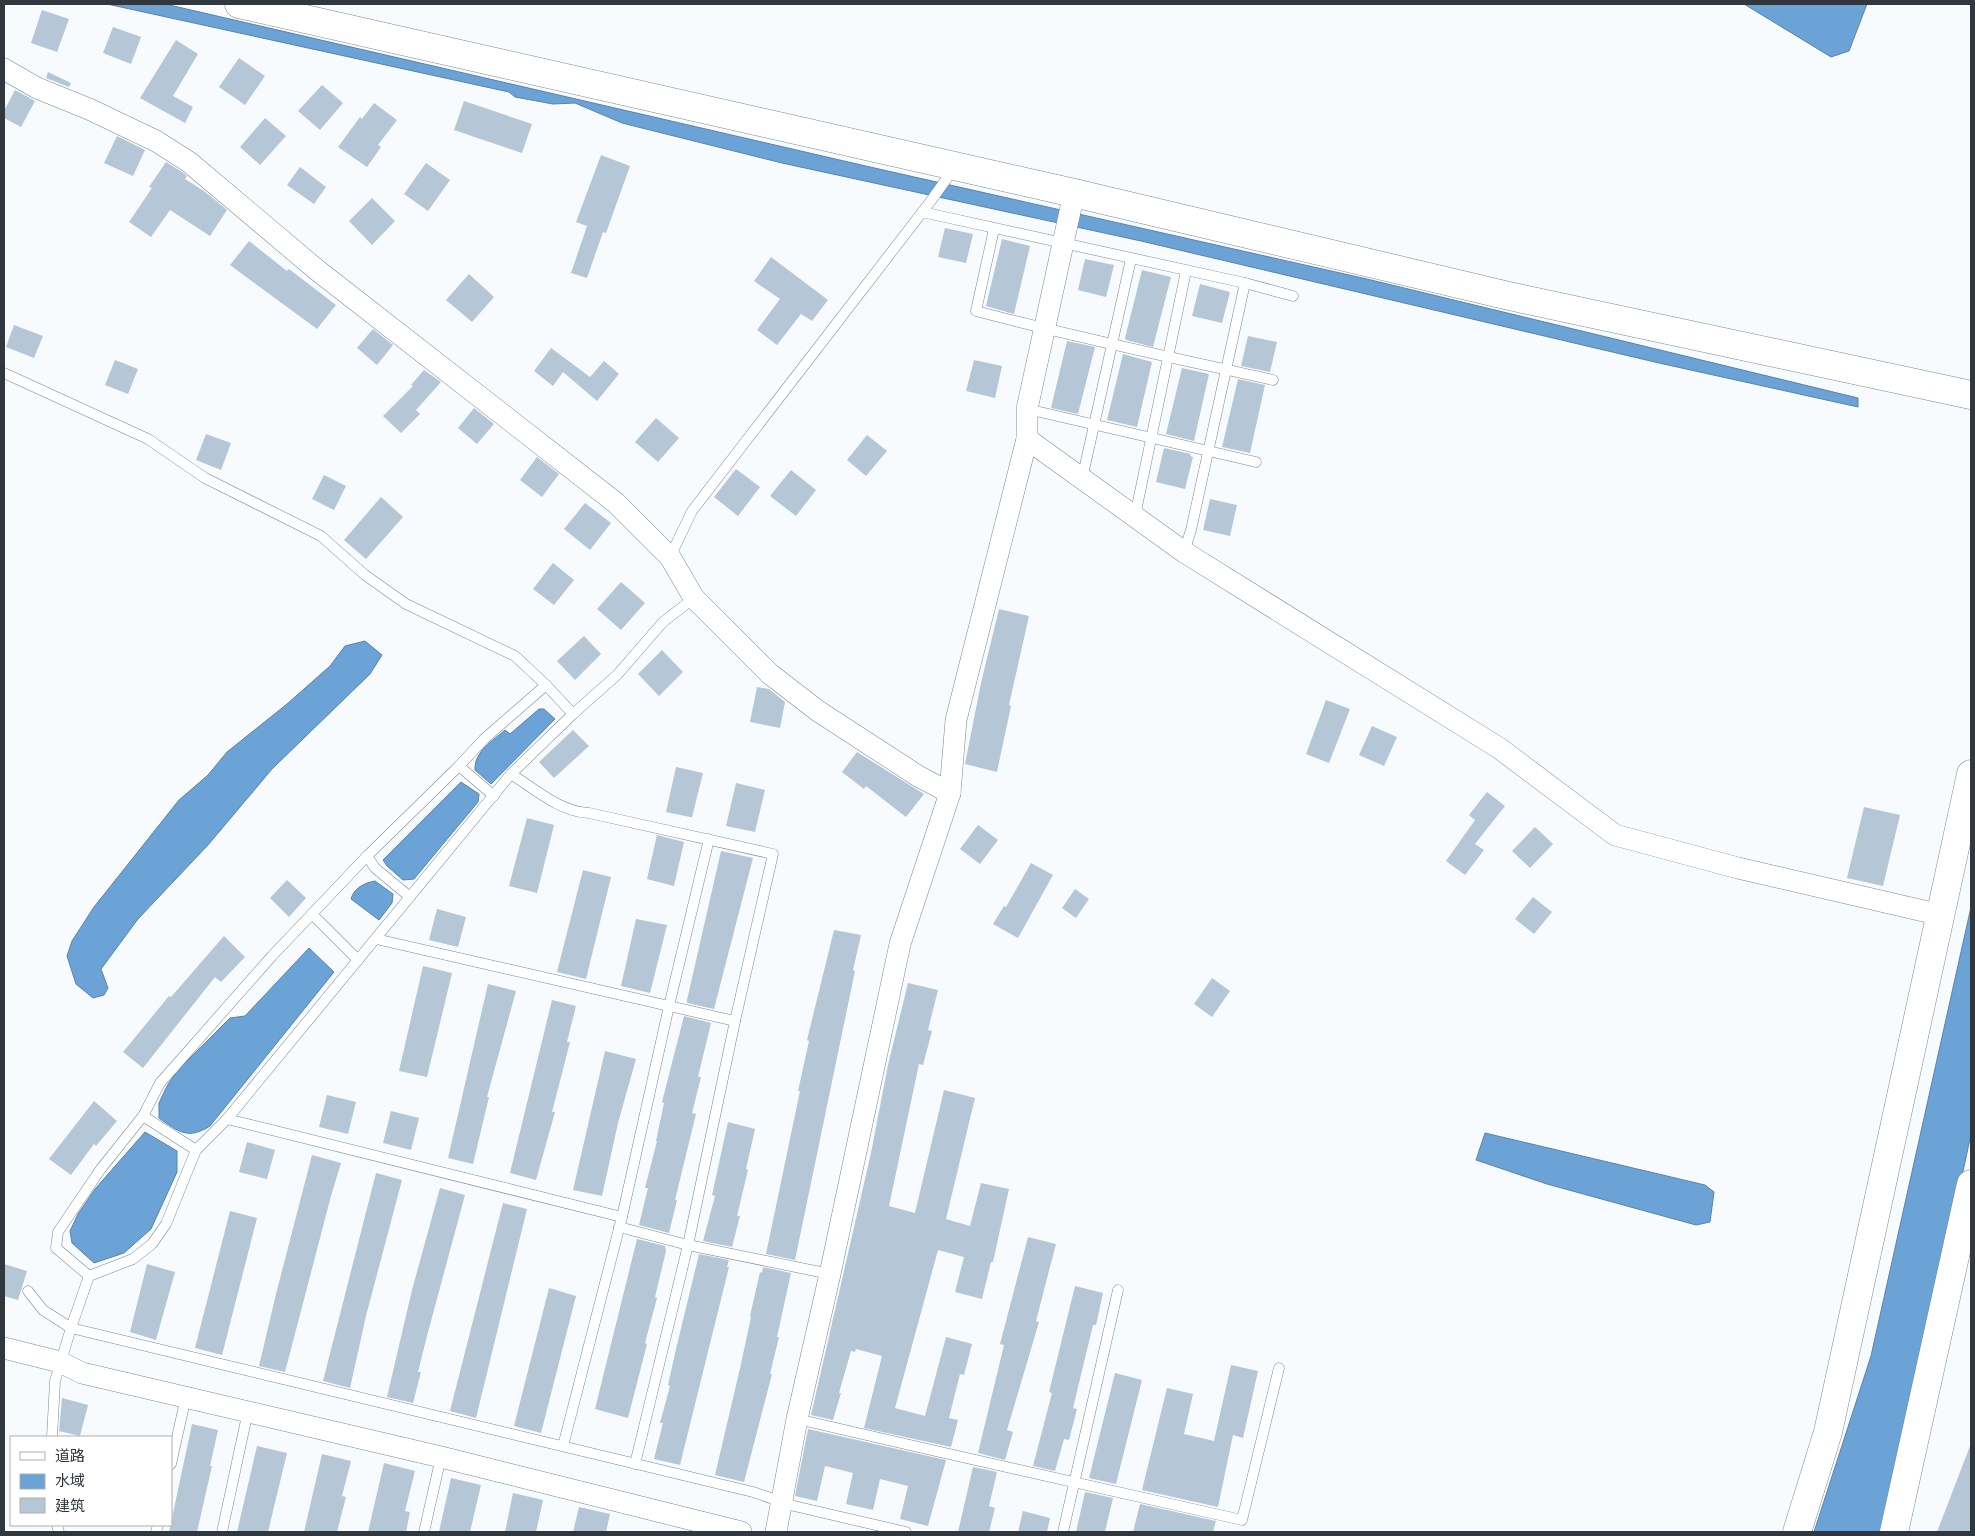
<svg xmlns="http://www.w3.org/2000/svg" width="1975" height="1536" font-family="Manrope,'Noto Sans SC',sans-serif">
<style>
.water{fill:#6ba3d6;stroke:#5983a8}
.building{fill:#b5c6d7}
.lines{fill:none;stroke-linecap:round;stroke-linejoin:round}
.lane-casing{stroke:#778898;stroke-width:11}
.street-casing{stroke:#778898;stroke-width:22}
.secondary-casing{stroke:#778898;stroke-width:29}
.lane{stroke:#fff;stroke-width:10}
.street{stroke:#fff;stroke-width:21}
.secondary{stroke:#fff;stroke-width:28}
</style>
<rect width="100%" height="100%" fill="#f7fbfe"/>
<g class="water">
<path d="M107,4H165L870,167L1367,279L1858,398V407L1659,363L1141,241L782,163L622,123L575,103L553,104L515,97L509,92Z"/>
<path d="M1744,4H1867L1849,51L1831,57Z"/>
<path d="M365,641L382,655L370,674L272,769L208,845L138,919L101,969L108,988L104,995L93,998L76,984L67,956L72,941L94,907L179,800L208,775L227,752L287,704L330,666L345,646Z"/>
<path d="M539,709H544L555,719L491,784L475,770C474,751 493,741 505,730L510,734Z"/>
<path d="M461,782L479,794L478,802L414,879L403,880L387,866L383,860Z"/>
<path d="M375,881L393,894L392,903L379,920L351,899C354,888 364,883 375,881Z"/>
<path d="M1971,907V1134L1899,1471L1880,1532H1814L1871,1356Z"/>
<path d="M309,948L334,972L210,1126C188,1140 179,1132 159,1118V1103L167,1086L177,1071L230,1018L245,1016Z"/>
<path d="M145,1132L177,1151V1172L151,1229L124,1253L94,1263L72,1243L70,1231L78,1214L95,1189Z"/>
<path d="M1485,1133L1705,1185L1714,1192L1710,1222L1696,1225L1547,1184L1476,1160Z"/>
</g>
<g class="building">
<path d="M42,10L69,19L57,52L31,43Z"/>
<path d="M113,27L141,37L131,64L103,53Z"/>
<path d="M176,40L198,54L173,96L193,107L185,123L140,98Z"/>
<path d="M239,58L265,76L245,105L219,87Z"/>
<path d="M48,72L71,83L69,87L46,78Z"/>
<path d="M322,85L343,103L320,130L298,111Z"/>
<path d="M15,90L35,101L21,127L4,118V111Z"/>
<path d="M464,101L532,124L522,153L454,130Z"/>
<path d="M374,103L397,120L378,145L381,147L367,167L338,147L360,117L362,119Z"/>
<path d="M265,118L286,136L260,165L240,147Z"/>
<path d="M117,136L145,150L133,176L104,163Z"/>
<path d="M601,155L630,166L606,233L603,232L587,278L571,273L587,226L576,222Z"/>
<path d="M166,162L182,172L187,176L185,179L204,191L227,210L210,236L170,210L151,237L129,222L152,188L149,187Z"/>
<path d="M426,163L450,180L428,211L404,194Z"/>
<path d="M300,167L326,187L314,204L287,185Z"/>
<path d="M372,198L395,221L372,245L349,221Z"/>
<path d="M945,228L973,234L966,263L938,257Z"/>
<path d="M1002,239L1030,246L1014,314L986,306Z"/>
<path d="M249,241L287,271L289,269L336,305L317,329L230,265Z"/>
<path d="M771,257L828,300L812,321L801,314L777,345L757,330L780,299L754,281Z"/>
<path d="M1085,259L1114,265L1106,297L1078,290Z"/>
<path d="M1142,270L1171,277L1153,347L1126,340L1125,338Z"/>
<path d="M469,274L494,297L472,322L446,300Z"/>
<path d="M1200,284L1230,292L1222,323L1192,316Z"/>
<path d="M14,325L43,336L34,358L6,347Z"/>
<path d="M373,329L393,345L377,365L357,348Z"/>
<path d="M1248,336L1277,342L1270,372L1241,366Z"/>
<path d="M1067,341L1095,347L1078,414L1051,408Z"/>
<path d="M551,348L590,377L604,361L619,374L597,401L563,372L553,386L534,371Z"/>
<path d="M1123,354L1152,362L1137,427L1107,420Z"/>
<path d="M115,360L138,369L128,394L105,385Z"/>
<path d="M974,360L1002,366L995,398L966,391Z"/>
<path d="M1182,368L1209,374L1194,441L1166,434Z"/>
<path d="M424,370L441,382L416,410L420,414L401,433L383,416L413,386L411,385Z"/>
<path d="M1238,379L1265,385L1250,453L1222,447Z"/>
<path d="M474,408L494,424L477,444L458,428Z"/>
<path d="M656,418L679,438L658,462L635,442Z"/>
<path d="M206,434L231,443L221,470L196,460Z"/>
<path d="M867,435L887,451L866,476L847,460Z"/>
<path d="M1164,448L1191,454L1190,456L1193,457L1185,489L1156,482Z"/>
<path d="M537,457L559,474L542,497L520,480Z"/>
<path d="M736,469L760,487L738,516L714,497Z"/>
<path d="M791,470L816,490L796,516L770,496Z"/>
<path d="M324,475L346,486L334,510L312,499Z"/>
<path d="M381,497L403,517L366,559L344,540Z"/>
<path d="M1210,499L1237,505L1230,536L1203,530Z"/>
<path d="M585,503L611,523L590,550L564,529Z"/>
<path d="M553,563L574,580L554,605L533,589Z"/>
<path d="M621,582L645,603L621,630L597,609Z"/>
<path d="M999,609L1029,616L1009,705L1011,706L997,772L965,764L981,683Z"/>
<path d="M584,636L601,654L575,680L557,661Z"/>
<path d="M662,650L683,672L659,696L638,674Z"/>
<path d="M757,687L769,689L785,702L780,728L750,722Z"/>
<path d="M1326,700L1350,709L1329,763L1306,754Z"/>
<path d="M1372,726L1397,737L1384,766L1359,755Z"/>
<path d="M573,730L589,746L554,778L539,762Z"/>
<path d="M857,752L924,794L906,817L866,786L864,789L842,772Z"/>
<path d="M676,767L703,773L692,817H690L666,812Z"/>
<path d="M736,783L765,790L755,832L726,826Z"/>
<path d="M1487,792L1505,806L1475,844L1484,850L1465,875L1446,861L1475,820L1469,815Z"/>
<path d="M1864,807L1900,815L1883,886L1847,878Z"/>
<path d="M527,818L554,825L537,893L509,886Z"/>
<path d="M978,825L998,840L980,864L960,849Z"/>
<path d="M1535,827L1553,844L1530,868L1512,851Z"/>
<path d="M657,835L684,842L674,886L647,879Z"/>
<path d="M721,851L753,858L714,1009L687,1003V1000Z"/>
<path d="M1031,863L1053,875L1018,938L993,924L1004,906L1006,907Z"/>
<path d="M583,870L611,877L586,979L557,972Z"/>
<path d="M287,880L306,898L289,917L270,898Z"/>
<path d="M1075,889L1089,899L1076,918L1062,908Z"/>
<path d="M1533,897L1552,912L1534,934L1515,919Z"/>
<path d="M437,909L466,917L458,947L429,940Z"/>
<path d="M636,919L667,925L650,993L621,986Z"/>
<path d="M834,930L861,935L853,970L855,971L795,1260L766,1254L800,1091H798L809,1041L807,1040Z"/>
<path d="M224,936L245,957L221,982L215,977L143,1068L123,1052L169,996L171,997Z"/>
<path d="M423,966L452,973L427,1077L399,1071Z"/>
<path d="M1212,978L1230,991L1212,1017L1194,1004Z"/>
<path d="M908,983L938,990L928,1030L932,1031L923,1065L919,1064L889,1206L915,1213L944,1090L975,1098L946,1219L970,1226L981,1183L1009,1189L993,1262H991L982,1299L955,1292L964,1257L938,1250L895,1408L925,1416L946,1337L972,1344L964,1375L960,1374L949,1418L958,1420L951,1447L864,1428L882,1356L856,1349L855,1352L851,1351L839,1393H841L833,1420L811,1415L871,1153L888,1065Z"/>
<path d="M488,984L516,991L487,1097H489L473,1164L448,1158Z"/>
<path d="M552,1000L576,1006L567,1042H570L552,1112H555L536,1180L510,1173Z"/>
<path d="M684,1016L711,1023L698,1077H701L692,1113L696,1114L675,1200H677L669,1233L639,1225L648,1188H645L657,1141H656L664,1103L662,1102Z"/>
<path d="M605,1051L636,1059L618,1123L602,1196L573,1190Z"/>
<path d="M327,1095L356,1102L348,1134L319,1127Z"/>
<path d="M94,1101L117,1121L96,1146L94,1144L71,1175L49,1159Z"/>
<path d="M391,1111L419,1118L411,1150L383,1143Z"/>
<path d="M728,1122L755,1129L746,1169L748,1170L737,1216H740L732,1247L703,1241L715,1196L712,1195Z"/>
<path d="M247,1142L275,1150L267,1179L239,1172Z"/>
<path d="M312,1155L341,1163L331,1196L285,1372L259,1366L276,1294Z"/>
<path d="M376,1173L402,1180L366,1316L350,1388L323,1381Z"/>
<path d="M440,1188L465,1195L427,1336L418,1372H421L413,1403L387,1397L412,1290Z"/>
<path d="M503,1203L527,1209L476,1418L450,1411Z"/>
<path d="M230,1211L257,1218L222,1355L195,1348Z"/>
<path d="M1028,1237L1056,1244L1036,1321L1039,1322L1007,1430L1013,1432L1005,1460L978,1453L1004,1345L1000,1344Z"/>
<path d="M637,1239L665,1246L666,1251L655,1297L657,1298L645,1343L647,1344L628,1418L595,1409Z"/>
<path d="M699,1254L729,1260L727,1267H729L680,1465L654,1459L663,1423H660L670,1386L668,1385L676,1349Z"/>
<path d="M4,1264L27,1271L18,1300L4,1296Z"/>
<path d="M147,1264L175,1272L156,1340L130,1332Z"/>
<path d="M763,1267L791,1273L777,1337H779L770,1374H772L744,1482L715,1475L741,1364L751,1317L750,1316L760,1272L762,1273Z"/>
<path d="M1075,1286L1103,1293L1096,1325H1093L1073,1408L1077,1409L1069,1440L1064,1439L1055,1471L1033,1466L1052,1393L1049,1392Z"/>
<path d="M549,1288L576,1296L541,1433L514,1426Z"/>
<path d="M1231,1365L1258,1371L1243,1438L1233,1435L1218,1507L1142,1490L1167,1388L1193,1394L1184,1434L1214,1441Z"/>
<path d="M1115,1373L1142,1380L1116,1484L1089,1478Z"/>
<path d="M62,1398L88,1405L80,1436L59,1431Z"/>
<path d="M192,1424L218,1430L210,1466H212L197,1532H169Z"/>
<path d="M808,1429L946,1460L928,1526L900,1519L908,1486L880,1479L873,1510L846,1504L853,1473L825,1466L817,1501L795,1496Z"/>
<path d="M257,1446L287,1453L268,1532H237Z"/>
<path d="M1970,1446L1971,1532H1937Z"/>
<path d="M322,1454L351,1461L342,1496L346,1497L337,1532H304Z"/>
<path d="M384,1463L415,1471L405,1511L410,1512L406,1532H368Z"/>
<path d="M973,1467L997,1472L989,1506L995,1508L989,1532H958Z"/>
<path d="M451,1478L481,1485L470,1532H439Z"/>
<path d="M1085,1492L1113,1498L1105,1532H1076Z"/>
<path d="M513,1493L543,1500L536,1532H505Z"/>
<path d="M1140,1504L1216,1521L1213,1532H1133Z"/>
<path d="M579,1507L610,1514L606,1532H573Z"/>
<path d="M1023,1511L1050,1518L1047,1532H1018Z"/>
</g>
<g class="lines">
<g class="lane-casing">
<g id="lane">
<path d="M922,212L1245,283L1293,296"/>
<path d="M994,229L976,311C1074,337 1174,358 1273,380"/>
<path d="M4,373L148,439L205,478L321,536L365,575L406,604L515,656L546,685L573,714"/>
<path d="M1027,409L1256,462"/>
<path d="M1082,479L1131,259"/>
<path d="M1135,516L1186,271"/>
<path d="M1184,552L1191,530L1245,283"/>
<path d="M670,557L692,511L930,202L955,167"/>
<path d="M459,766L494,796"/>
<path d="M511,774C535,789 560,812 589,813L773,854L735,1021L688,1245L635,1464"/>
<path d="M367,856L375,868L410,897"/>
<path d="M312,914L358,960"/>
<path d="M376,939L735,1021"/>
<path d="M143,1116L160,1083L272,956L367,856L459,766L484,739L546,685"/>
<path d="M227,1119L622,1217"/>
<path d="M619,1227L688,1245L830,1274"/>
<path d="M89,1276L56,1248L58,1232L100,1170L143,1116L196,1150"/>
<path d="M28,1291L43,1310L71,1328L89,1276L133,1259L152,1244L166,1224L196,1150L227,1119L511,774L573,714L617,675L663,622L694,598"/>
<path d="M797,1419C945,1454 1093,1486 1242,1520L1279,1368"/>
<path d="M52,1437L55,1381L71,1328L753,1492L794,1506L906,1532"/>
<path d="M563,1446L622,1217L669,1006L709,839"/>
<path d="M171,1464L186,1397"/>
<path d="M57,1525L59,1532"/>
<path d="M156,1532L158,1525"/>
<path d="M222,1532L248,1411"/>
<path d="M424,1532L441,1457"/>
<path d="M1063,1532L1118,1290"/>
</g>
</g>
<g class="street-casing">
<g id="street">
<path d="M4,69L37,88L89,109L156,141L189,162L317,270L616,503L670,557L694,598L770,674L818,711L918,776L950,793"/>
<path d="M1027,439L1184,552L1499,748L1615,835L1738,868L1941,915"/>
<path d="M4,1348L60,1362L82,1373L441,1457L741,1532"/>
<path d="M776,1532L797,1419L830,1274L900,944L950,793L956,720L1027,439V409L1074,193"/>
</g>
</g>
<g class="secondary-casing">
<g id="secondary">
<path d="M239,4L1074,193L1509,296L1971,395"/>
<path d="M1797,1532L1828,1432L1971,774"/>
<path d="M1894,1532L1971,1184"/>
</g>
</g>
<use href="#lane" class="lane"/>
<use href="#street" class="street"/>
<use href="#secondary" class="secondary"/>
</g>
<rect width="1975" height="1536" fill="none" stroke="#30373e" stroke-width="10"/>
<rect x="10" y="1436" width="162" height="90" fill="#ffffff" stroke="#acafb2"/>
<rect x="20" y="1452" width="25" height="8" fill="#ffffff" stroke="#acafb2"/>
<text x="55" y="1461" font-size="15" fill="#30373e">道路</text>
<rect x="20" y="1474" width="25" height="15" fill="#6ba3d6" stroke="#acafb2"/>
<text x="55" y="1486" font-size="15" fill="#30373e">水域</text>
<rect x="20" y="1498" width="25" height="15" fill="#b5c6d7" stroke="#acafb2"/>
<text x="55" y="1511" font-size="15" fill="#30373e">建筑</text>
</svg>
